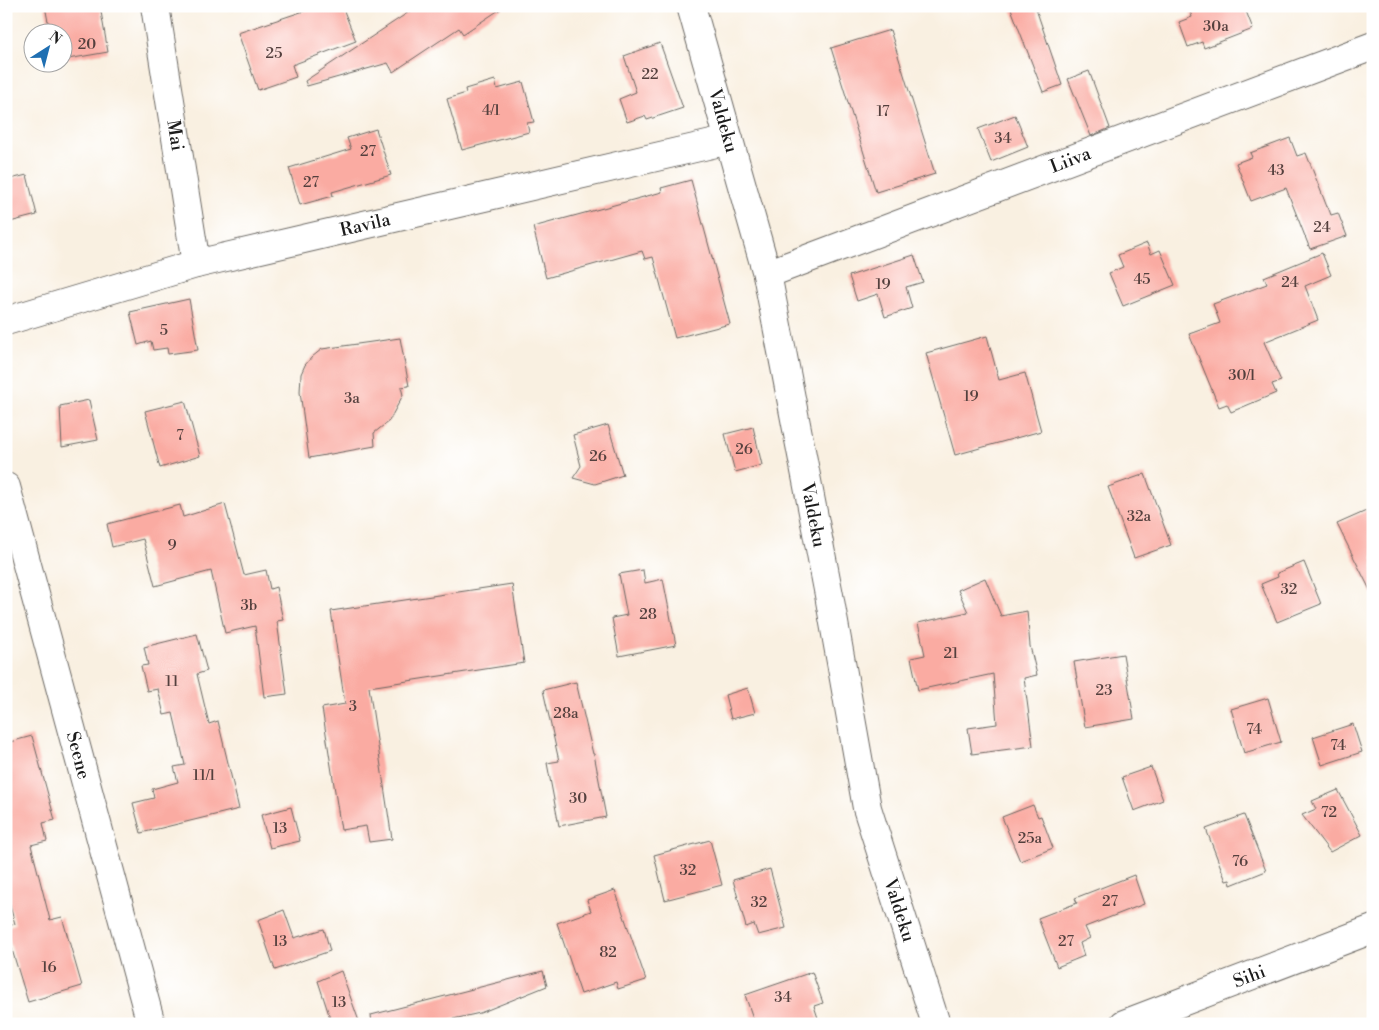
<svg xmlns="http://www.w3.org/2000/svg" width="1379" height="1030" font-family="'Libre Bodoni',serif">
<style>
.building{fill:#faaba2}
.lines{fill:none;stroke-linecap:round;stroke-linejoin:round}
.minor-casing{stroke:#696661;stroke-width:30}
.minor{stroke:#fff;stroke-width:28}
.labels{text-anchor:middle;stroke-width:5;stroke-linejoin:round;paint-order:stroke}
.number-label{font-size:15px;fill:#54403e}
.street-label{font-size:18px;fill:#1c1c1c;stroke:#fff}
</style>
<rect width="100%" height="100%" fill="#fff"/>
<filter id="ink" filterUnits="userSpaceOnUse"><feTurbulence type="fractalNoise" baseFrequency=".02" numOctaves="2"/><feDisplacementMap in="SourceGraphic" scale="10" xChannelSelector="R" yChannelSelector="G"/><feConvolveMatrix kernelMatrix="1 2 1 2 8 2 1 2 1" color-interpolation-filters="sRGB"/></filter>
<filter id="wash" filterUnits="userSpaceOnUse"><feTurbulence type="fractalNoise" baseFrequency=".0096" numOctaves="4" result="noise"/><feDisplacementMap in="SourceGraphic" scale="20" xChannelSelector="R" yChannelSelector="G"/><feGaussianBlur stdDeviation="1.12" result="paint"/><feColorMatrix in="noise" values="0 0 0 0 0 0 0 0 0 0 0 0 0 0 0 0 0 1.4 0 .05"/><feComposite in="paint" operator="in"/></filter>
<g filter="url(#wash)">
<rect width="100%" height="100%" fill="#f9f0e1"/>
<g id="blocks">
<g class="building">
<path d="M45,6H100L108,52L62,60V32H50Z"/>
<path d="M319,6H342L356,41L292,65L296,77L258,90L238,33Z"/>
<path d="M418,6H505L463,34L459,28L393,72L388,63L307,86L305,81Z"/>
<path d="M1010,6H1035L1062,85L1043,92Z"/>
<path d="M1188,6H1244L1253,29L1204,48L1202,42L1188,47L1179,22L1192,17Z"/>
<path d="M890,30L935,174L876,192L831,48Z"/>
<path d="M660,43L683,108L647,120L645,116L627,122L619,99L636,92L624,56Z"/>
<path d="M1089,71L1110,128L1091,136L1068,79Z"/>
<path d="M495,80L497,89L523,82L534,122L527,123L529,132L462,150L447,99L466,93L465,89Z"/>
<path d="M1015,115L1028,147L991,162L978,129Z"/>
<path d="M376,129L391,175L332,192L333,196L300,205L289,168L351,149L347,138Z"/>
<path d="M1290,138L1297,156L1306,153L1327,207H1328L1331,215L1338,213L1347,236L1310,249L1286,188L1251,201L1236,163L1252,157L1250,153Z"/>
<path d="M27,175L37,215L6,223V180Z"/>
<path d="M691,180L730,324L675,338L653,257L645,259L642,251L546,278L533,227L662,192L661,188Z"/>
<path d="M1147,243L1151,254L1160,250L1175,285L1123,306L1109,273L1123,267L1118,255Z"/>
<path d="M1322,253L1331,275L1305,286L1318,320L1264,342L1281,381L1272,384L1276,393L1231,412L1227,404L1219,407L1189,334L1220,323L1213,304L1267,284L1264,277Z"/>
<path d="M914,255L923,282L906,287L912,308L885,317L878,294L857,301L849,276Z"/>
<path d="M189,299L198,350L168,354L167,348L153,350L151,341L138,345L130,312Z"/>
<path d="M987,336L999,380L1025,373L1041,431L955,455L926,353Z"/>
<path d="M400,338L409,386L401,387L403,395L389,421L374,433L375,446L309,458L300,392L301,374L305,365L312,357L322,349Z"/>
<path d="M89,400L98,440L62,447L60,406Z"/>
<path d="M185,401L200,456L160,468L145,411Z"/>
<path d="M608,425L623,475L595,484L573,478L581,466L573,435Z"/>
<path d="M753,427L762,465L735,472L725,434Z"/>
<path d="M1145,474L1171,545L1134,558L1108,487Z"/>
<path d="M225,504L244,575L266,570L270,589L276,587L283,620L277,621L287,694L264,697L255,626L225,633L211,571L155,586L143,539L112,547L107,524L180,505L183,517Z"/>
<path d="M1373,508V596L1337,524Z"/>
<path d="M1304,562L1321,604L1277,622L1261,584L1278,577L1277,573Z"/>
<path d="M643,570L645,583L663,579L676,645L619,656L612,618L627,615L619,574Z"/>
<path d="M985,578L1001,616L1027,611L1030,646L1037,675L1024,678L1033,746L972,754L968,728L997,724L993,674L918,690L911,658L925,655L918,623L968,612L958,590Z"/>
<path d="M512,584L524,663L369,687L392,839L369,842L366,826L341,830L322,708L345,704L331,611Z"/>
<path d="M197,634L207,671L197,674L209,724L218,721L239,809L141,833L133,803L154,798L152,789L178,782L174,767L185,765L173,713L164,715L158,689L147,691L141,666L148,665L144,647Z"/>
<path d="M1123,654L1134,719L1085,727L1074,662Z"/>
<path d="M576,682L593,754H594L606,817L559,826L547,763L559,761L543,690Z"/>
<path d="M748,688L755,713L731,719L725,695Z"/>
<path d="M1268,698L1281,742L1244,753L1231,709Z"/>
<path d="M1353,724L1362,752L1322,765L1313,737Z"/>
<path d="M32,736L55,820L43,823L47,841L31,845L50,920L62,917L82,986L28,1002L6,930V927L15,924L6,891V743Z"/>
<path d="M1151,767L1163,800L1134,811L1122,777Z"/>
<path d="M1338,790L1362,835L1330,852L1302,815L1316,809L1312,801Z"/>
<path d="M1033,805L1038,817L1041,816L1053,848L1020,861L1002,817Z"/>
<path d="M291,807L300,841L270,848L261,815Z"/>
<path d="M1244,815L1266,871L1231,885L1230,880L1226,881L1206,829Z"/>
<path d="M710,840L722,885L665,900L654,855Z"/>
<path d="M770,869L786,928L758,935L754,924L746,927L733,880Z"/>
<path d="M1134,875L1144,904L1085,927L1090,938L1080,943L1084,956L1057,967L1038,918L1077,903L1075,898Z"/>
<path d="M615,890L646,980L618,989L616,982L581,994L557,923L591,911L587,900Z"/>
<path d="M284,910L294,938L324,929L330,951L275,970L258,920Z"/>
<path d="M341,971L360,1024H332L318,981Z"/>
<path d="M543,971L547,986L480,1013L431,1024H372L371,1015Z"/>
<path d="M812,972L823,1003L814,1006L820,1024H755L745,995Z"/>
</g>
</g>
</g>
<g filter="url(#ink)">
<use href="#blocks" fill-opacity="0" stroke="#696661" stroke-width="1"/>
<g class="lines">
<g class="minor-casing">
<g id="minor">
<path id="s1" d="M155,6L196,264"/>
<path id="s2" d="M691,6L767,274L829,595L867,808L936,1024"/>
<path id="s3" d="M767,274L1373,46"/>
<path id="s4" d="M6,321L196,264L729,140"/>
<path id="s5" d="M6,487L151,1024"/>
<path id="s6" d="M1124,1024L1373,929"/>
</g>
</g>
<use href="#minor" class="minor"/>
</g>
</g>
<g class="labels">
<g class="number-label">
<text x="1216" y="31">30a</text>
<text x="87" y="49">20</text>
<text x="274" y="58">25</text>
<text x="650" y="79">22</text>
<text x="491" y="115">4/1</text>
<text x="883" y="116">17</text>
<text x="1003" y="143">34</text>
<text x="368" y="156">27</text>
<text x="1276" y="175">43</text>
<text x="311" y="187">27</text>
<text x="1322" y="232">24</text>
<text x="1142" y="284">45</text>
<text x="1290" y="287">24</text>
<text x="883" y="289">19</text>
<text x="164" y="335">5</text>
<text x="1242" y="380">30/1</text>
<text x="971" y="401">19</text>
<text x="352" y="403">3a</text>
<text x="180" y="440">7</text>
<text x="744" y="454">26</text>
<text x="598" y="461">26</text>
<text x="1139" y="521">32a</text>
<text x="172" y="550">9</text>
<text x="1289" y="594">32</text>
<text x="249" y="610">3b</text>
<text x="648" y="619">28</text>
<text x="951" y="658">21</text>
<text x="172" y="686">11</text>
<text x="1104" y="695">23</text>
<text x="353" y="711">3</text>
<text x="566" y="718">28a</text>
<text x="1254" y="734">74</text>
<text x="1338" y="750">74</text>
<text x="204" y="780">11/1</text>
<text x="578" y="803">30</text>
<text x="1329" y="817">72</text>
<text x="280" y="833">13</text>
<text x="1030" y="843">25a</text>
<text x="1240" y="866">76</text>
<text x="688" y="875">32</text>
<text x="1110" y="906">27</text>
<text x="759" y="907">32</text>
<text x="280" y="946">13</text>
<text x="1066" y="946">27</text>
<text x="608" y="957">82</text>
<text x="49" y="972">16</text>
<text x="783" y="1002">34</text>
<text x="339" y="1007">13</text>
</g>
<g class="street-label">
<text dy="6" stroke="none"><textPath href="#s2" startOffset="119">Valdeku</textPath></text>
<text dy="6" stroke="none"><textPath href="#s1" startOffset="131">Mai</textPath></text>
<text dy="6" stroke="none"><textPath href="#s3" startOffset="324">Liiva</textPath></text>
<text dy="6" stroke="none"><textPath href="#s4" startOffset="372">Ravila</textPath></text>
<text dy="6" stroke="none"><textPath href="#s2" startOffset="524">Valdeku</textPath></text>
<text dy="6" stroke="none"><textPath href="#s5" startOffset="278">Seene</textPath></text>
<text dy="6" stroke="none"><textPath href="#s2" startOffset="929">Valdeku</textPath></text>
<text dy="6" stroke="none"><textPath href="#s6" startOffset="134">Sihi</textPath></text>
</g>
</g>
<rect width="1379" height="1030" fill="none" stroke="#fff" stroke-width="25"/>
<g transform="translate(48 48) rotate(36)"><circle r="24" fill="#ffffff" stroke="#a4a4a4"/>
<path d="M0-4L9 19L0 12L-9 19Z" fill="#1f6fb2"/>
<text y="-8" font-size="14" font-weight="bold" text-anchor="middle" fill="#1c1c1c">N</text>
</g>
</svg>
